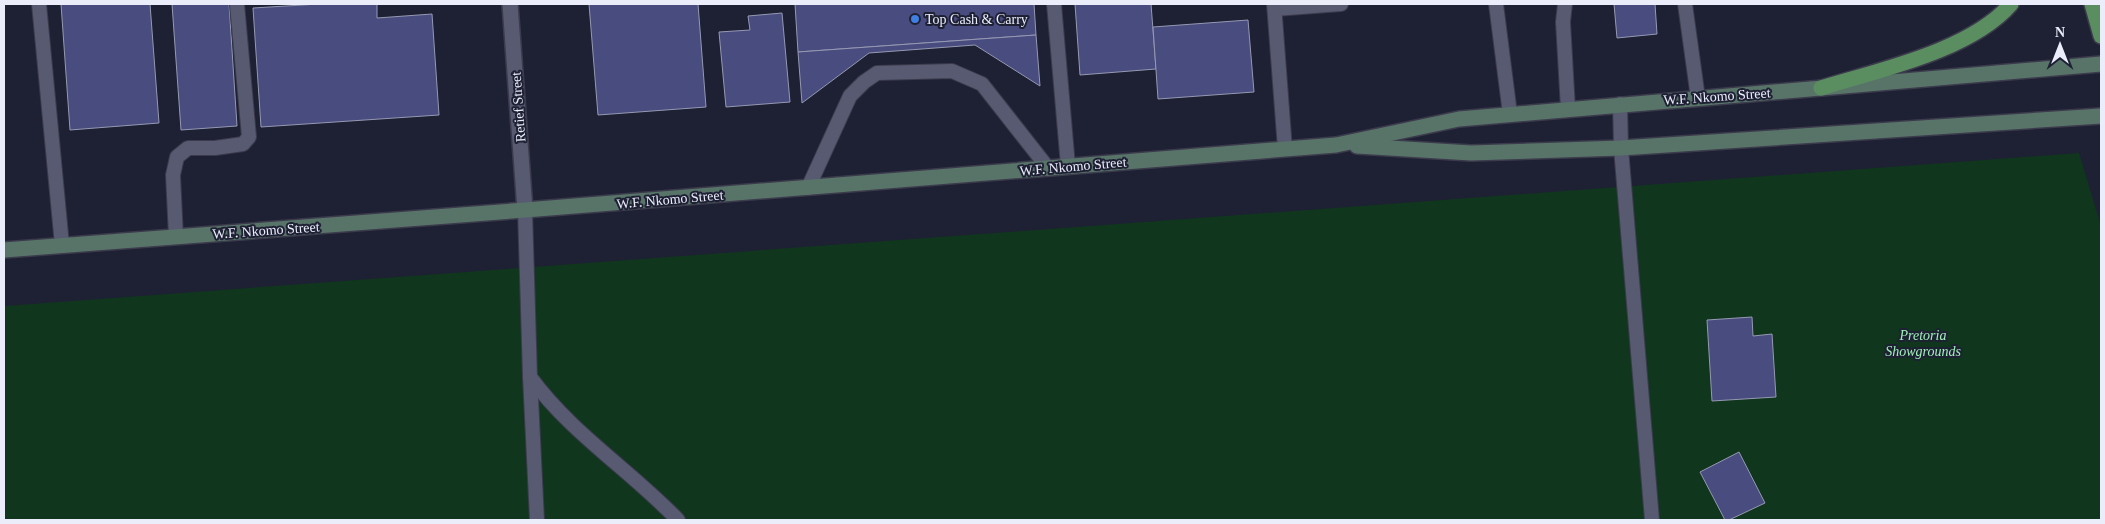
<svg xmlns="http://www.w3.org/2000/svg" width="2105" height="524" font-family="'Times New Roman',serif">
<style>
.green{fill:#10361e}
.building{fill:#494c7f;stroke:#9699b2}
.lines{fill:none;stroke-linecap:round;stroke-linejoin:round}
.service-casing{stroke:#3b3b4c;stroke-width:16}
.minor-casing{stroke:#3b3b4c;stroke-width:18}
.secondary-casing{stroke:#3b3b4c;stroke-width:18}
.primary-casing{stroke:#3b3b4c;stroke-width:18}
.service{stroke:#575a71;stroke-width:14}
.minor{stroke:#575a71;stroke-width:15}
.secondary{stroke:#587469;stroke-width:15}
.primary{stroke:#5a8d60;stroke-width:15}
.shop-dot{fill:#3f7fe0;stroke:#1e2034;stroke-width:2}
.labels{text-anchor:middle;stroke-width:4;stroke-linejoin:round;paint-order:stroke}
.poi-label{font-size:14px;fill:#ebedfb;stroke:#1e2034;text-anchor:start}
.street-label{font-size:14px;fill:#ebedfb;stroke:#1e2034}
.park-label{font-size:14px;font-style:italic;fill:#9ff0b6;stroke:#1e2034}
</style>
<rect width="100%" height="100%" fill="#1e2034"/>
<path class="green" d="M2079,153L2101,226V520H4V306Z"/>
<g class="building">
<path d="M61,4H150L159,123L70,130Z"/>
<path d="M172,4H229L237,126L181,130Z"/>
<path d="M319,4H377V18L432,14L439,115L261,127L253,8Z"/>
<path d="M589,4H698L706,107L598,115Z"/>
<path d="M795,4H1034L1036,35L798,52Z"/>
<path d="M1075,4H1151L1156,69L1080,75Z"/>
<path d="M1614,4H1655L1657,34L1617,38Z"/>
<path d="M782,13L790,102L726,107L719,32L750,30L748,16Z"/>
<path d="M1248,20L1254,92L1158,99L1153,27Z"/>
<path d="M1036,35L1040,86L975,45L869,53L802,103L798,52Z"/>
<path d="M1752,317L1753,336L1772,334L1776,397L1712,401L1707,320Z"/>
<path d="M1739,452L1765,503L1729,520H1725L1700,472Z"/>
</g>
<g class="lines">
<g class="service-casing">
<g id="service">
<path d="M39,4L62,245"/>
<path d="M1054,4L1068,166"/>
<path d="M1274,4L1285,149"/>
<path d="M1496,4L1510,114"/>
<path d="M1565,4L1563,22L1568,109"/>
<path d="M1685,4L1698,98"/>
<path d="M1275,9L1341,4"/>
<path d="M1620,104L1621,148L1652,520"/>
<path d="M808,188L850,96L864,82L877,73L952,71L982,84L1048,168"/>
<path d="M525,210L530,377L537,520"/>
<path d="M176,237L173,175L177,157L188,148H215L243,144L249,137L237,4"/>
<path d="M530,377C572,434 630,470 678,520"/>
</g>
</g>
<g class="minor-casing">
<path id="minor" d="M510,4L525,210"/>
</g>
<g class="secondary-casing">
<g id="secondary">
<path d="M1357,146L1471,153L1621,148L2101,116"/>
<path d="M4,250L525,210L1336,145L1459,119L2101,64"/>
</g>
</g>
<g class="primary-casing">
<g id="primary">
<path d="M2092,4L2101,36"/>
<path d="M1821,88C1879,70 1970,51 2011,4"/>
</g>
</g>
<use href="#service" class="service"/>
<use href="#minor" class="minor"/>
<use href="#secondary" class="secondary"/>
<use href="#primary" class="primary"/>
</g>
<circle class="shop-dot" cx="915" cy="19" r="5"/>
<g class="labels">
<g class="poi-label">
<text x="925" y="24">Top Cash &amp; Carry</text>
</g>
<g class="street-label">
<text transform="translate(1717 96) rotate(-4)" y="5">W.F. Nkomo Street</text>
<text transform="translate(518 107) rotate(-94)" y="5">Retief Street</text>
<text transform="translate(1073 166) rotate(-5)" y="5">W.F. Nkomo Street</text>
<text transform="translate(670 199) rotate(-5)" y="5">W.F. Nkomo Street</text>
<text transform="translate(266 230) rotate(-4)" y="5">W.F. Nkomo Street</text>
</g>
<g class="park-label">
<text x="1923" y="340">Pretoria<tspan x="1923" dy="16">Showgrounds</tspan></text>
</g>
</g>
<rect width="2105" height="524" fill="none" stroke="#ebedfb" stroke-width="10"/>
<g transform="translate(2060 45)" stroke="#1e2034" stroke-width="4" paint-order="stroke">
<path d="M0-4L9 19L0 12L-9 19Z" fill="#ebedfb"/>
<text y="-8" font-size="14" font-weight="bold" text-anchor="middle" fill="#ebedfb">N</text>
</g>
</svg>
